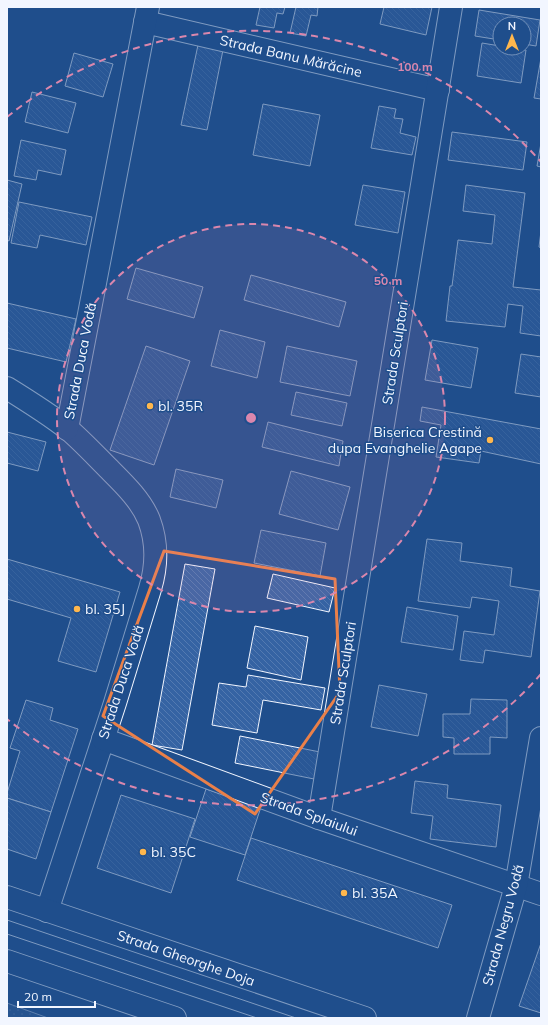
<svg xmlns="http://www.w3.org/2000/svg" width="548" height="1025" font-family="Mulish,sans-serif">
<style>
.park{fill:url(#park-dots);stroke:#a8bbd7}
.building{fill:url(#building-back-hatch);stroke:#f2f6ff}
.lines{fill:none;stroke-linecap:round;stroke-linejoin:round}
.street-casing{stroke:#f2f6ff;stroke-width:24}
.secondary-casing{stroke:#f2f6ff;stroke-width:24}
.street{stroke:#1f4e8c;stroke-width:22}
.secondary{stroke:#1f4e8c;stroke-width:22}
.tram{stroke:#f2f6ff;stroke-width:1}
.marked{fill:none;stroke:#ea8049;stroke-width:3;stroke-linejoin:round}
.ring{fill:none;stroke:#da87ad;stroke-width:2;stroke-dasharray:7 5}
.poi-dot{fill:#ffb74d;stroke:#1f4e8c;stroke-width:1.5}
.labels{text-anchor:middle;stroke-width:3;stroke-linejoin:round;paint-order:stroke}
.street-label{font-size:14px;fill:#f2f6ff;stroke:#1f4e8c}
.poi-label{font-size:14px;fill:#f2f6ff;stroke:#1f4e8c;text-anchor:start}
.centre{fill:#da87ad;stroke:#1f4e8c;stroke-width:2}
.ring-label{font-size:12px;text-anchor:middle;font-weight:bold;fill:#da87ad;stroke:#1f4e8c;stroke-width:3;stroke-linejoin:round;paint-order:stroke}
</style>
<defs>
<pattern id="park-dots" width="8" height="8" patternUnits="userSpaceOnUse"><rect width="8" height="8" fill="#305b95"/><path d="M2 2h.1M6 6h.1" fill="none" stroke="#4e73a5" stroke-width="1.8" stroke-linecap="round"/></pattern>
<pattern id="building-back-hatch" width="6" height="6" patternUnits="userSpaceOnUse"><rect width="6" height="6" fill="#3563a3"/><path d="M-1 5l2 2M0 0l6 6M5-1l2 2" fill="none" stroke="#537ab1"/></pattern>
</defs>
<rect width="100%" height="100%" fill="#1f4e8c"/>
<path class="park" d="M7,1003L48,1018H7Z"/>
<g class="building">
<path d="M260,7H285L283,14L277,13L274,28L256,25Z"/>
<path d="M296,7H318L317,16L311,15L306,36L290,33Z"/>
<path d="M384,7H432L426,35L380,24Z"/>
<path d="M479,10L540,20L536,46L524,44V24H500V40L475,36Z"/>
<path d="M482,43L500,46V48H513L526,50L521,83L477,76Z"/>
<path d="M198,45L223,50L207,130L181,125Z"/>
<path d="M74,53L113,64L103,97L65,86Z"/>
<path d="M541,58V99L534,98Z"/>
<path d="M32,92L76,103L68,133L25,122Z"/>
<path d="M263,104L320,115L310,166L253,155Z"/>
<path d="M379,106L396,109L394,118L403,119L400,133L416,137L412,155L371,148Z"/>
<path d="M452,132L527,142L523,170L448,160Z"/>
<path d="M21,140L66,150L61,175L38,170L36,180L14,176Z"/>
<path d="M541,143V167L537,166Z"/>
<path d="M7,180L22,184L9,241L7,240Z"/>
<path d="M363,185L405,192L398,233L355,225Z"/>
<path d="M466,185L525,193L513,287L541,290V336L520,333L523,306L508,304L505,327L446,321L450,286H452L458,240L492,244L495,215L463,211Z"/>
<path d="M19,202L92,217L86,245L40,235L37,248L11,243Z"/>
<path d="M541,231V248L539,247Z"/>
<path d="M136,268L203,287L194,318L127,299Z"/>
<path d="M251,275L346,302L339,327L244,300Z"/>
<path d="M7,303L76,319L66,362L7,348Z"/>
<path d="M220,330L265,342L257,378L211,366Z"/>
<path d="M432,340L478,348L471,388L425,380Z"/>
<path d="M146,346L190,361L154,465L110,450Z"/>
<path d="M287,346L357,361L350,396L280,382Z"/>
<path d="M521,354L541,357V397L515,393Z"/>
<path d="M296,392L347,403L342,426L291,415Z"/>
<path d="M422,407L541,429V464L481,451L479,463L436,457L441,425L420,421Z"/>
<path d="M268,422L343,441L339,466L262,447Z"/>
<path d="M7,432L46,442L38,471L7,463Z"/>
<path d="M176,469L223,480L216,508L170,497Z"/>
<path d="M291,471L350,487L338,530L279,514Z"/>
<path d="M261,530L326,543L320,576L254,563Z"/>
<path d="M427,539L462,543L460,561L512,568L510,586L540,591L531,657L485,650L483,663L460,660L464,631L494,635L499,601L472,597L470,608L418,601Z"/>
<path d="M7,559L120,592L96,672L58,661L71,618L7,599Z"/>
<path d="M185,564L215,569L182,750L152,745Z"/>
<path d="M273,574L335,588L329,612L267,598Z"/>
<path d="M407,607L458,616L453,650L401,642Z"/>
<path d="M255,626L308,637L301,680L247,668Z"/>
<path d="M248,675L325,688L321,710L263,700L257,733L212,725L219,683L246,687Z"/>
<path d="M379,685L427,694L418,736L371,727Z"/>
<path d="M471,699L507,700V738L490,737V754H454V738L443,737V714H470Z"/>
<path d="M26,700L53,708L50,720L78,729L51,812L7,798V793L20,751L10,748Z"/>
<path d="M240,736L320,752L314,779L235,763Z"/>
<path d="M415,781L448,785L447,798L501,805L496,847L430,839L433,816L411,813Z"/>
<path d="M206,789L261,807L245,855L190,837Z"/>
<path d="M121,795L195,819L171,893L97,868Z"/>
<path d="M7,798L51,812L36,859L7,849Z"/>
<path d="M251,838L452,905L438,948L237,880Z"/>
<path d="M541,943V1013L519,1006Z"/>
</g>
<g class="lines">
<g class="street-casing">
<g id="street">
<path d="M145,22L438,90"/>
<path d="M7,388C28,401 49,414 68,429C82,441 95,455 108,468C123,483 141,500 149,520C158,544 157,566 150,589L115,703L47,911"/>
<path d="M67,429L148,7"/>
<path d="M103,739L319,818L541,894"/>
<path d="M319,818L451,7"/>
<path d="M478,1018L516,886L541,738"/>
</g>
</g>
<g class="secondary-casing">
<g id="secondary">
<path d="M7,897L365,1018"/>
<path d="M7,961L175,1018"/>
</g>
</g>
<use href="#street" class="street"/>
<use href="#secondary" class="secondary"/>
<g class="tram">
<path d="M7,920L296,1018"/>
<path d="M7,934L257,1018"/>
</g>
</g>
<path d="M0 0H548V1025H0ZM164,551L335,579L340,692L255,814L103,716Z" fill="#1f4e8c" fill-opacity=".55" fill-rule="evenodd"/>
<path class="marked" d="M164,551L335,579L340,692L255,814L103,716Z"/>
<circle cx="251" cy="418" r="194" fill="#da87ad" fill-opacity=".12"/>
<g class="ring">
<circle cx="251" cy="418" r="194"/>
<path d="M541 674A387 387 0 0 1 7 719M7 117A387 387 0 0 1 541 162"/>
</g>
<g class="poi-dot">
<circle cx="150" cy="406" r="4"/>
<circle cx="490" cy="440" r="4"/>
<circle cx="77" cy="609" r="4"/>
<circle cx="143" cy="852" r="4"/>
<circle cx="344" cy="893" r="4"/>
</g>
<g class="labels">
<g class="street-label">
<text transform="translate(291 56) rotate(13)" y="5">Strada Banu Mărăcine</text>
<text transform="translate(395 353) rotate(-81)" y="5">Strada Sculptori</text>
<text transform="translate(80 361) rotate(-79)" y="5">Strada Duca Vodă</text>
<text transform="translate(343 673) rotate(-81)" y="5">Strada Sculptori</text>
<text transform="translate(121 682) rotate(-72)" y="5">Strada Duca Vodă</text>
<text transform="translate(309 814) rotate(20)" y="5">Strada Splaiului</text>
<text transform="translate(503 925) rotate(-75)" y="5">Strada Negru Vodă</text>
<text transform="translate(186 958) rotate(19)" y="5">Strada Gheorghe Doja</text>
</g>
<g class="poi-label">
<text x="158" y="411">bl. 35R</text>
<text x="482" y="437" text-anchor="end">Biserica Crestină<tspan x="482" dy="16">dupa Evanghelie Agape</tspan></text>
<text x="85" y="614">bl. 35J</text>
<text x="151" y="857">bl. 35C</text>
<text x="352" y="898">bl. 35A</text>
</g>
</g>
<circle cx="251" cy="418" r="6" class="centre"/>
<g class="ring-label">
<text x="415" y="71">100 m</text>
<text x="388" y="285">50 m</text>
</g>
<rect width="548" height="1025" fill="none" stroke="#f2f6ff" stroke-width="16"/>
<g transform="translate(512 36)"><circle r="19" fill="#1f4e8c" stroke="#7391ba"/>
<path d="M0-3L7 15L0 10L-7 15Z" fill="#ffb74d"/>
<text y="-6" font-size="11" font-weight="bold" text-anchor="middle" fill="#f2f6ff">N</text>
</g>
<path d="M18 1001v6h77v-6" fill="none" stroke="#f2f6ff" stroke-width="2"/>
<text x="24" y="1001" font-size="12" fill="#f2f6ff" stroke="#1f4e8c" stroke-width="3" paint-order="stroke">20 m</text>
</svg>
